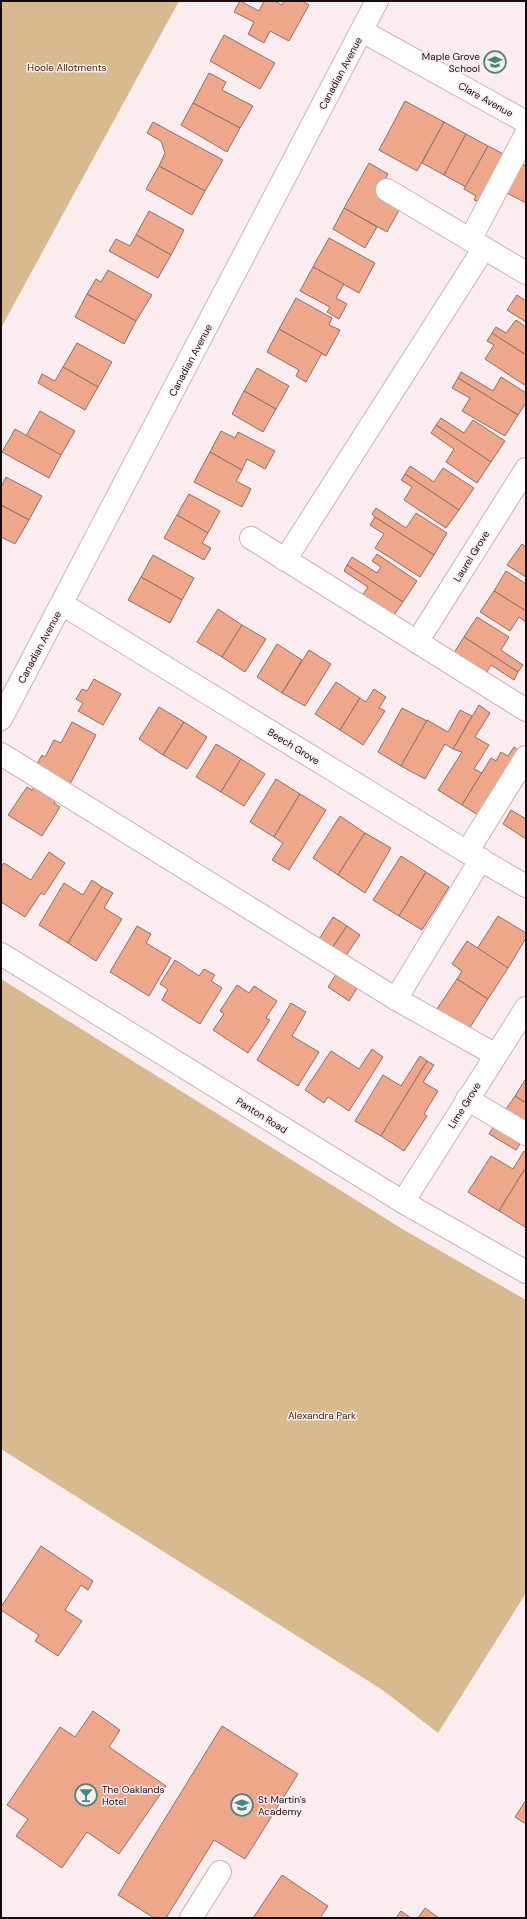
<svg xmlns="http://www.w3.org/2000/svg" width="527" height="1919" font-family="'DM Sans',sans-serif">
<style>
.green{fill:#d7ba90}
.building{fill:#eea78b;stroke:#8c7065}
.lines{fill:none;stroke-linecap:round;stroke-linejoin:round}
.minor-casing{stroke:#d1b0b5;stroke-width:24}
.minor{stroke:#fff;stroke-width:22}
.labels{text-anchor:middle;stroke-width:3;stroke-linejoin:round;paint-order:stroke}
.poi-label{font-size:10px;fill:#150a0c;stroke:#fbedef;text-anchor:start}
.park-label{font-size:10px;fill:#3a290c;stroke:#fbedef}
.street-label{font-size:10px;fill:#150a0c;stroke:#fbedef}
</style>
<rect width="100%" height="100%" fill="#fbedef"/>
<g class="green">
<path d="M1,1H179L1,328Z"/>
<path d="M1,979L404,1230L526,1300V1593L438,1733L384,1691L1,1449Z"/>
</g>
<g class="building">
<path d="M240,1L259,11L264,1H275L282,5L284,1H302L309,5L289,41L270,31L264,43L248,34L254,22L234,12Z"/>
<path d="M224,35L275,63L260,89L210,61Z"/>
<path d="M209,73L226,82L222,90L253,106L240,128L193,103Z"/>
<path d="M405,101L444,122L417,171L379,150Z"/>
<path d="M193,103L240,128L227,152L181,125Z"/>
<path d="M153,122L223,160L205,191L159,166L165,153L161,141L147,133Z"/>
<path d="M444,122L466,134L444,175L422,163Z"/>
<path d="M466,134L488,146L466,187L444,175Z"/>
<path d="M488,146L509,157L483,204L474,200L476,196L464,189Z"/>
<path d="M369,163L388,174L381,186L403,203L387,232L344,208Z"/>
<path d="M520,163L526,166V203L505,192Z"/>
<path d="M159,166L205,191L192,215L146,189Z"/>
<path d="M344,208L377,227L365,248L333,229Z"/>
<path d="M149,211L184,230L171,255L136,235Z"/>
<path d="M136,235L171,255L158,278L109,251L116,239L130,246Z"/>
<path d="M329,238L375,263L359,293L313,267Z"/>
<path d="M313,267L344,284L336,298L347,304L339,319L327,312L330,307L300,291Z"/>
<path d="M108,270L152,295L136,321L87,294L96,279L101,282Z"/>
<path d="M87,294L136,321L124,344L75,317Z"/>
<path d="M517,295L526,301V322L507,310Z"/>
<path d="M296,298L332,318L329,325L340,330L326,356L279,329Z"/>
<path d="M516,320L526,327V355L492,333L496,327L506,333Z"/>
<path d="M279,329L322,353L306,382L296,376L299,370L267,352Z"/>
<path d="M492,333L526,355V386L485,359L494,345L487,341Z"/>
<path d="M77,343L112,362L98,387L63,367Z"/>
<path d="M63,367L98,387L85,410L38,383L42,374L55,381Z"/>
<path d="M257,368L289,386L276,409L244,391Z"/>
<path d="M461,372L493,391L501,377L526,393V403L518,415L458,378Z"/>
<path d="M458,378L518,415L505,436L462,411L470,398L452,388Z"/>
<path d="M244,391L276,409L263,432L232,414Z"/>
<path d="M40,411L75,431L61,455L26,436Z"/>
<path d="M441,418L464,433L473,420L505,441L491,462L436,425Z"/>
<path d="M436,425L491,462L477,483L446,462L454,449L431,433Z"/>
<path d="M15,429L61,455L49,478L2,452Z"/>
<path d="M221,431L235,438L238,432L275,451L265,469L247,459L242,470L210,452Z"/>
<path d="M210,452L242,470L236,481L251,489L242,507L194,482Z"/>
<path d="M410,466L434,482L443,468L474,488L459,510L405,474Z"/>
<path d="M405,474L459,510L446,528L404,500L412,487L401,480Z"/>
<path d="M6,477L42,496L29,520L1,505V487Z"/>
<path d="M189,494L220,511L208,533L177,515Z"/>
<path d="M1,505L29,520L15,544L1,537Z"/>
<path d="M376,508L406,528L416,513L447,533L434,555L375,517L372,514Z"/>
<path d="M177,515L208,533L202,543L211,548L204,560L164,538Z"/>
<path d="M375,517L434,555L420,577L375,548L384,534L370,525Z"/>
<path d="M522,544L526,547V577L507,565Z"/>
<path d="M377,554L417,581L403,602L347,565L352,557L377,573L381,567L372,561Z"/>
<path d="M153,555L194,578L182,600L141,577Z"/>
<path d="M347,565L403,602L389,622L358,602L368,587L344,571Z"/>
<path d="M506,571L526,584V611L494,591Z"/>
<path d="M141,577L182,600L170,623L128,600Z"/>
<path d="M494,591L526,611V622L519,617L510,631L480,612Z"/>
<path d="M218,609L242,625L222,657L197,642Z"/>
<path d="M477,617L509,637L501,650L523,665L518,672L464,637Z"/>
<path d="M242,625L266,639L245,672L222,657Z"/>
<path d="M464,637L518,672L514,680L491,665L482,680L450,659Z"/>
<path d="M277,644L302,660L282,693L257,677Z"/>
<path d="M309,650L331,664L305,706L282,693Z"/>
<path d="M94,679L121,694L103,725L78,711L83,703L76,699L82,689L87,691Z"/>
<path d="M336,682L360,698L340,730L315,714Z"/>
<path d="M374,689L386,697L379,708L385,711L363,745L340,730L360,698L366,702Z"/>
<path d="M479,705L490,713L475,737L489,745L474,769L482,773L462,805L438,790L462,752L453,749Z"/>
<path d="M159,707L184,722L163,755L139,739Z"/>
<path d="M402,708L427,721L401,766L378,752Z"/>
<path d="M460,710L472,716L453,749L445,744L425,779L401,766L427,720L448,732Z"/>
<path d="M72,722L96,735L70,784L36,766L42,755L45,757L54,740L61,743Z"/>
<path d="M184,722L207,737L187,769L163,755Z"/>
<path d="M216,744L241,759L221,792L196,777Z"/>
<path d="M514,747L523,753L483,818L462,805L491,758L496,761L501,752L508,756Z"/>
<path d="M241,759L265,774L244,806L221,792Z"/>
<path d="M276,779L300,794L274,837L250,822Z"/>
<path d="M38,782L58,795L54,803L60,807L42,836L8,815L27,787L32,790Z"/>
<path d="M300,794L326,810L289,870L272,860L283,843L274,837Z"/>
<path d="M511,810L526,819V839L503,824Z"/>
<path d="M340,816L365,833L338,875L313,858Z"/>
<path d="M365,833L391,848L365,893L338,875Z"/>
<path d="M49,852L65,863L44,895L41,893L25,917L1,902V867L4,863L31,880Z"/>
<path d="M401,856L426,872L399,916L373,900Z"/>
<path d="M426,872L449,887L422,930L399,916Z"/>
<path d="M92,880L102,887L68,943L39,925L64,883L83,895Z"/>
<path d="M102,887L113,893L104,908L122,919L96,961L68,943Z"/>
<path d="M498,916L526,933V938L508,968L477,949Z"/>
<path d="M333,917L347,926L332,948L319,939Z"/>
<path d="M137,926L151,934L146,943L171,958L149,996L110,972Z"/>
<path d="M347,926L360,935L345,957L332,948Z"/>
<path d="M467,941L508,968L488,999L457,979L462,971L452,964Z"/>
<path d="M175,960L199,976L204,969L215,975L211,981L222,988L200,1024L162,1000L168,989L160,984Z"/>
<path d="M341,966L362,980L349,1001L328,987Z"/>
<path d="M457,979L488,999L469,1029L437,1009Z"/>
<path d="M237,985L249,993L254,986L277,1001L266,1018L270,1020L248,1053L213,1030L224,1014L220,1011Z"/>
<path d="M291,1003L306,1012L292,1036L319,1052L298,1086L257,1060Z"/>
<path d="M372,1049L383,1057L349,1111L328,1097L324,1103L305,1090L331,1051L359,1069Z"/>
<path d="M420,1056L427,1061L381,1136L355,1121L383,1075L401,1086Z"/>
<path d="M427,1061L434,1065L423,1082L438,1091L424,1114L427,1116L404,1151L381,1136Z"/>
<path d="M525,1080H526V1103L515,1096Z"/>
<path d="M515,1096L526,1103V1125L504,1112Z"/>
<path d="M496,1122L523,1139L516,1150L489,1134Z"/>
<path d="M524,1151L526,1152V1167L499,1211L468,1192L491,1156L513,1169Z"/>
<path d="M526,1167V1225L525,1227L499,1211Z"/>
<path d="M41,1546L93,1581L88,1590L81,1585L65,1610L82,1621L58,1656L35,1641L39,1635L1,1610V1607Z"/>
<path d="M93,1711L120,1730L109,1747L166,1786L119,1854L87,1832L62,1868L16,1836L28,1819L7,1805L60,1727L75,1737Z"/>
<path d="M222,1726L298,1774L245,1859L214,1840L166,1918H154L118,1895Z"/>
<path d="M526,1800V1824L515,1817Z"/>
<path d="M282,1875L328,1906L320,1918H253Z"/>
<path d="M425,1908L439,1918H418Z"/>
<path d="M401,1911L411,1918H396Z"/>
</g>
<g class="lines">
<g class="minor-casing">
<g id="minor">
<path d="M362,31L526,122"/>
<path d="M387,190L526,273"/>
<path d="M470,240L526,134"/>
<path d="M251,538L526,710"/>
<path d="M285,560L484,248"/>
<path d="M62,604L467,852L526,886"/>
<path d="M417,642L526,469"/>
<path d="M1,719L377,1"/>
<path d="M1,754L396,999L496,1055"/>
<path d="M467,852L526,757"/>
<path d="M1,954L403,1202L526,1272"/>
<path d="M396,999L481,859"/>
<path d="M467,1099L526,1134"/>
<path d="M403,1202L526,1008"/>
<path d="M191,1918L220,1872"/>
</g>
</g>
<use href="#minor" class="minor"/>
</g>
<defs>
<g id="school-ring" transform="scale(1.15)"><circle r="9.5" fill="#fbedef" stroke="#44887d" stroke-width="1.5"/><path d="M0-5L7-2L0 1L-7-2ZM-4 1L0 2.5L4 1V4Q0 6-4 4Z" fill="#44887d"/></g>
<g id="bar-ring" transform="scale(1.15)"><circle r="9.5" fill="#fbedef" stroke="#44887d" stroke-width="1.5"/><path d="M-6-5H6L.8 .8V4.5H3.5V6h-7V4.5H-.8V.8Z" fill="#44887d"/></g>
</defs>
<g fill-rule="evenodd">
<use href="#school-ring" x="495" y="62"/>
<use href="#bar-ring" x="86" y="1795"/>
<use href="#school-ring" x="242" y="1805"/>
</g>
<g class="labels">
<g class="poi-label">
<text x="480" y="60" text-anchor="end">Maple Grove<tspan x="480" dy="12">School</tspan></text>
<text x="102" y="1793">The Oaklands<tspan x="102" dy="12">Hotel</tspan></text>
<text x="258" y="1803">St Martin's<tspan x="258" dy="12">Academy</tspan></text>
</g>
<g class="park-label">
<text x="67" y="71">Hoole Allotments</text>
<text x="322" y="1419">Alexandra Park</text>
</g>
<g class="street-label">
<text transform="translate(340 73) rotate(-62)" y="4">Canadian Avenue</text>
<text transform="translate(486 99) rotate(29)" y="4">Clare Avenue</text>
<text transform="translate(190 360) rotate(-62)" y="4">Canadian Avenue</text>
<text transform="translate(471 556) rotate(-58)" y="4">Laurel Grove</text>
<text transform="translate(39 647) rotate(-62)" y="4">Canadian Avenue</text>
<text transform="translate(294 746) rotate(32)" y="4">Beech Grove</text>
<text transform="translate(464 1105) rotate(-58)" y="4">Lime Grove</text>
<text transform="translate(262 1115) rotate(32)" y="4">Panton Road</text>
</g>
</g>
<rect width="527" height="1919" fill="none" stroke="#150a0c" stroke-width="4"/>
</svg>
